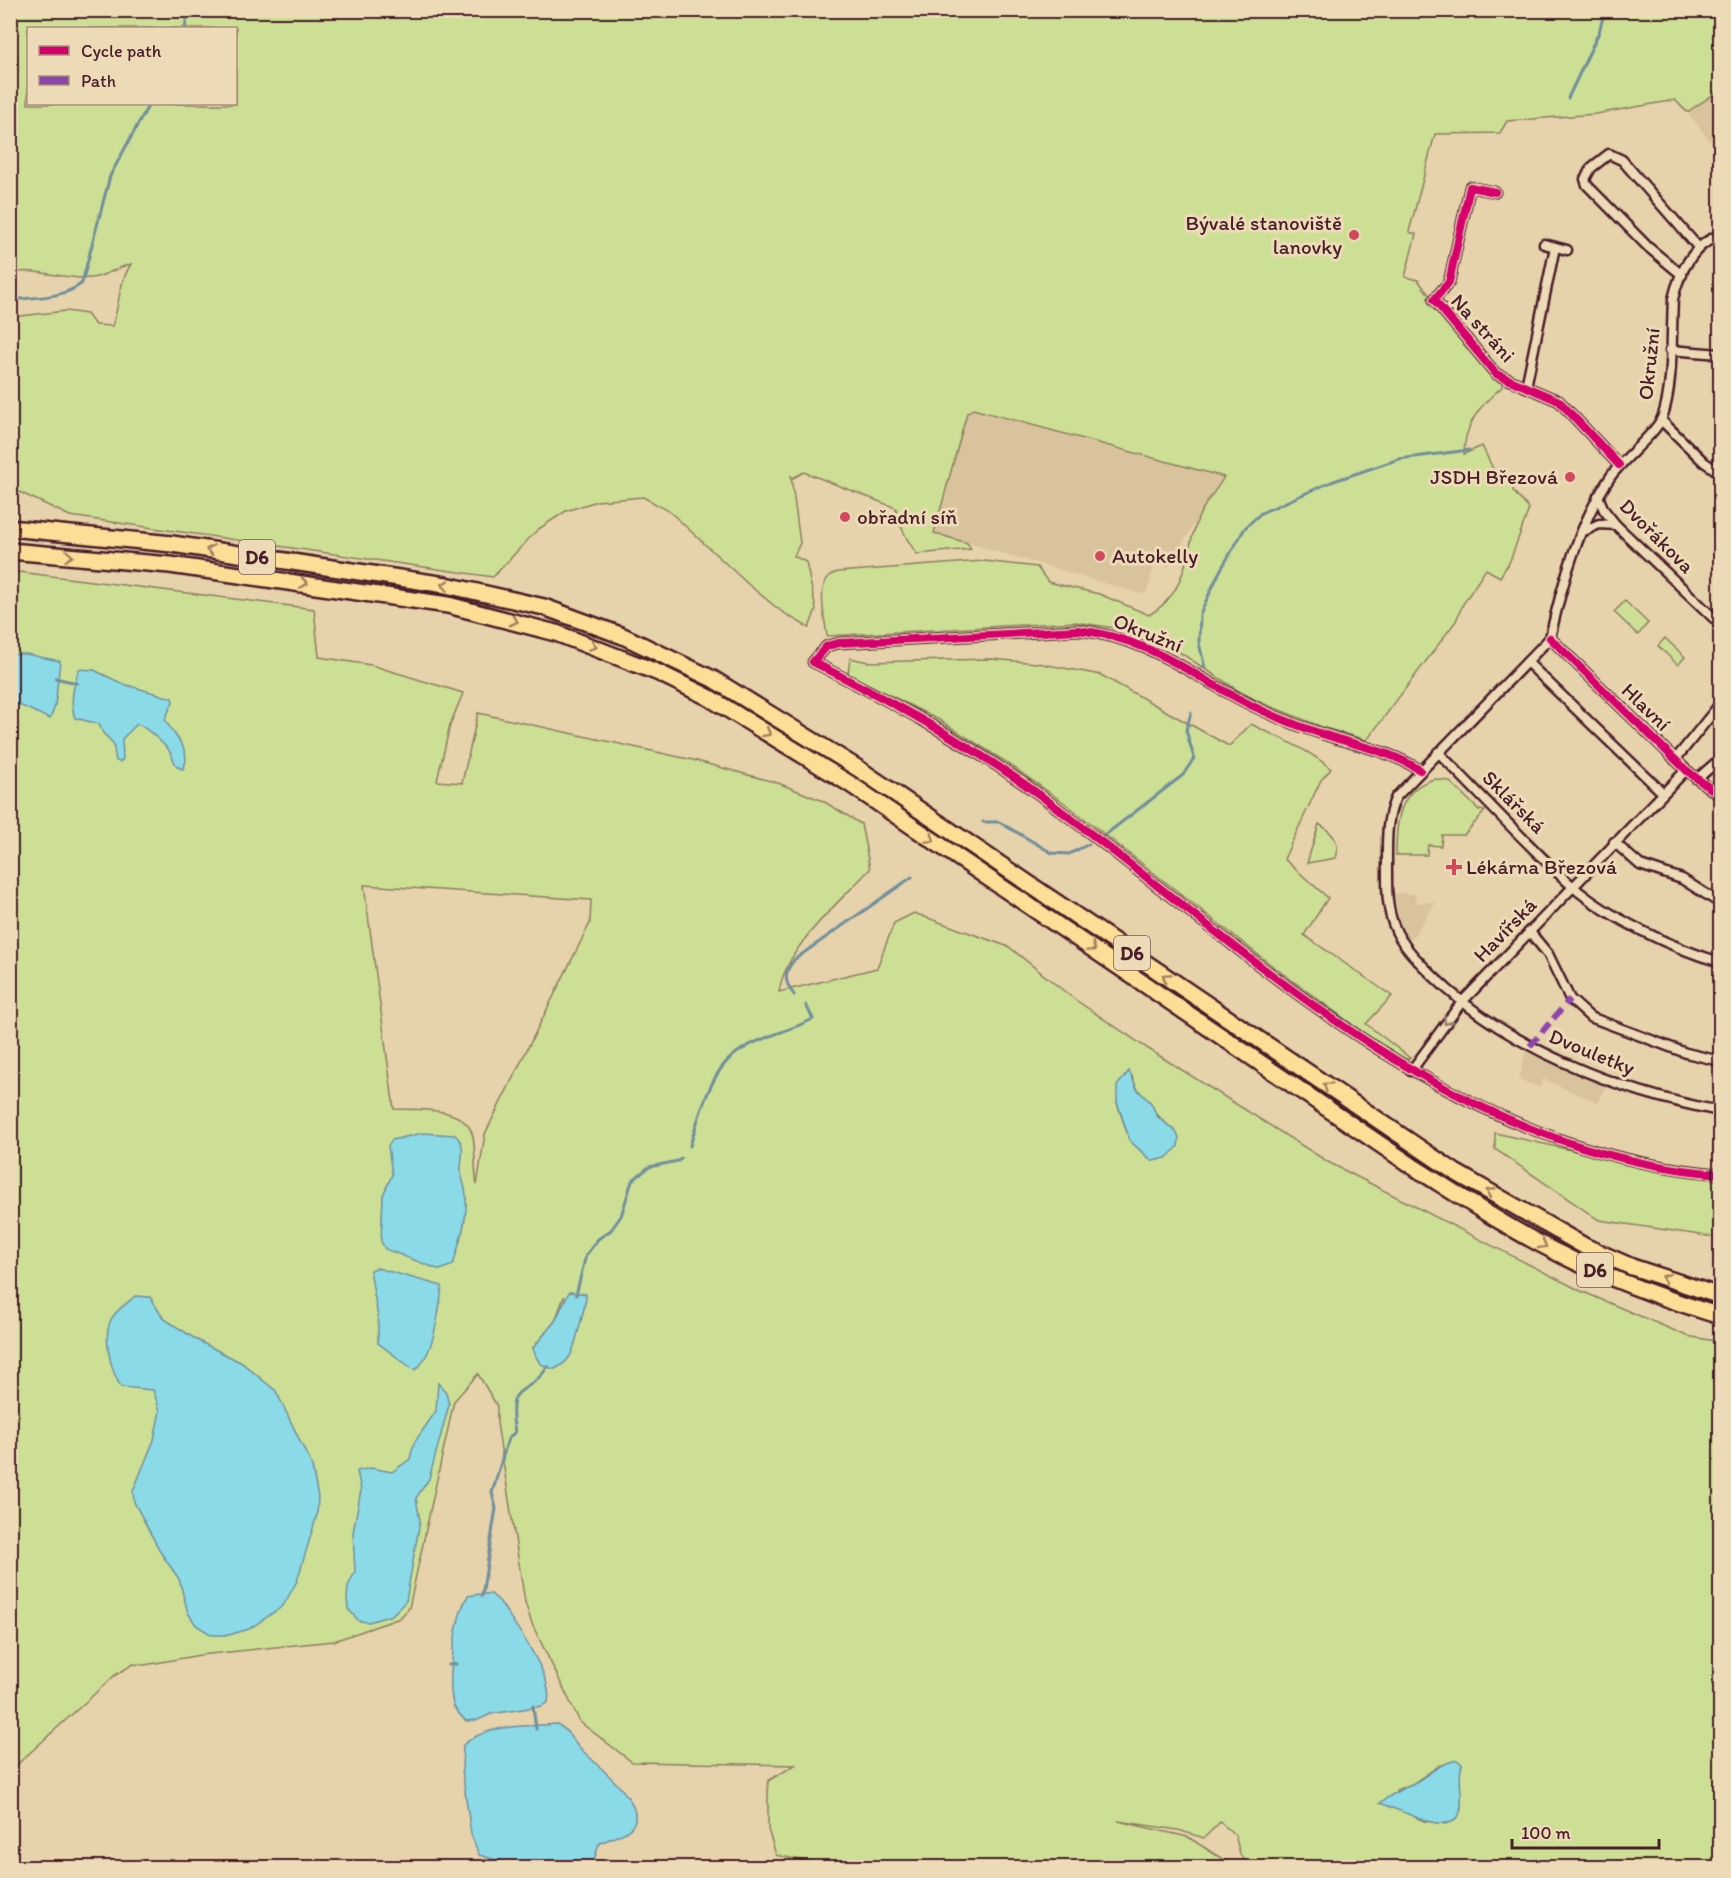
<svg xmlns="http://www.w3.org/2000/svg" width="1731" height="1878" font-family="Itim,sans-serif">
<style>
.built{fill:#d9c39c}
.green{fill:#ccdf94;stroke:#8b7f60;stroke-width:1.5;fill-rule:evenodd}
.water{fill:#8bdae8;stroke:#718f9c;stroke-width:1.5}
.lines{fill:none;stroke-linecap:round;stroke-linejoin:round}
.stream{stroke:#718f9c;stroke-width:3}
.minor-casing{stroke:#4a1f2b;stroke-width:13}
.motorway-casing{stroke:#4a1f2b;stroke-width:20}
.minor{stroke:#eddbb8;stroke-width:8}
.motorway{stroke:#fdde96;stroke-width:15}
.quiet{stroke:#8e44ad;stroke-width:6;stroke-dasharray:12 6;stroke-linecap:butt}
.cycleway-casing{stroke:#eddbb8;stroke-width:11}
.cycleway{stroke:#d6006c;stroke-width:8}
.oneway{stroke:#a47e60}
.oneway2{stroke:#9c7d72}
.poi-dot{fill:#d1495b;stroke:#eddbb8;stroke-width:2}
.labels{text-anchor:middle;stroke-width:6;stroke-linejoin:round;paint-order:stroke}
.shield{fill:#eddbb8;stroke:#7b5755;stroke-width:1.5}
.shield-label{font-size:20px;font-weight:bold;fill:#4a1f2b}
.poi-label{font-size:21px;fill:#4a1f2b;stroke:#eddbb8;text-anchor:start}
.street-label{font-size:21px;fill:#4a1f2b;stroke:#eddbb8}
</style>
<rect width="100%" height="100%" fill="#e6d2ab"/>
<filter id="ink" filterUnits="userSpaceOnUse"><feTurbulence type="fractalNoise" baseFrequency=".0167" numOctaves="2"/><feDisplacementMap in="SourceGraphic" scale="12" xChannelSelector="R" yChannelSelector="G"/><feConvolveMatrix kernelMatrix="1 2 1 2 8 2 1 2 1" color-interpolation-filters="sRGB"/></filter>
<g filter="url(#ink)">
<g class="built">
<path d="M1720,90V153L1687,112Z"/>
<path d="M972,408L1224,477L1168,566L1155,562L1147,592L1141,594L934,533L967,413Z"/>
<path d="M1394,893L1415,894L1416,903L1436,902L1410,941L1400,927Z"/>
<path d="M1526,1049L1607,1084L1598,1103L1543,1079L1540,1087L1519,1080Z"/>
</g>
<g class="green">
<path d="M1720,10V90L1687,112L1675,100L1596,114L1507,121L1500,133L1435,134L1409,232L1416,234L1405,277L1418,280L1430,296L1428,298L1490,375L1502,383V387C1480,405 1464,425 1464,454L1482,446L1495,473L1515,481L1513,491L1529,509L1510,561L1500,577L1486,569L1463,604L1456,621L1367,740L1325,728L1262,703L1239,691L1170,646L1121,629L1075,622L827,636C825,618 813,577 838,572L984,561L1037,567L1048,582L1099,594L1149,615C1190,591 1184,552 1199,516C1205,502 1217,490 1224,477L973,409L967,413L934,533L967,543L971,549L917,554C909,544 896,520 896,508L804,472L793,478L791,476L800,543L794,556L806,562L816,609L809,628L782,612L749,585L669,511L643,497L597,501L566,511L537,530L493,577L70,516L11,488V317L66,311L87,314L95,325L112,326C120,305 118,284 131,264C118,267 104,277 91,278C63,280 37,267 11,273L10,11ZM28,28H236V104H28Z"/>
<path d="M11,571L314,609L319,657L371,665L463,693L450,725L437,781L462,783L478,713L693,760L778,783L823,801L861,824L870,869C839,903 786,946 779,992L877,968L894,923L914,913L1009,947L1074,999L1147,1048L1328,1162L1581,1291L1687,1336L1720,1342V1867H1249L1240,1854L1235,1835L1220,1822L1204,1838L1178,1830L1118,1821L1188,1837L1235,1867L839,1868L776,1855L768,1829V1781L795,1765L632,1762L580,1722L532,1624L525,1602L497,1423V1406L478,1374L454,1401L409,1608L400,1618L334,1641L200,1655L145,1665L133,1664L114,1676L11,1770ZM364,885L591,900L590,923L485,1134L477,1185C474,1170 476,1153 473,1137C466,1105 418,1110 394,1109ZM1132,1076C1135,1091 1163,1123 1176,1132L1158,1160L1152,1161L1130,1141L1117,1103ZM564,1297L581,1316L575,1343L533,1348L555,1321ZM1462,1764L1459,1775L1461,1810L1446,1824L1424,1821L1393,1807L1396,1790L1412,1784L1440,1765Z"/>
<path d="M1625,601L1648,623L1638,635L1614,612Z"/>
<path d="M1665,638L1685,657L1678,665L1658,646Z"/>
<path d="M850,658L868,662L991,659L1037,663L1101,675L1229,746L1251,724C1278,738 1309,749 1331,769L1321,780L1284,859L1328,898L1304,935L1392,996L1366,1024L1410,1058L1404,1060L1397,1057L1274,967L1066,804L1006,762L939,720L848,674Z"/>
<path d="M1435,779L1449,781L1479,810L1485,811L1464,835H1442L1441,846L1428,845L1427,855H1396C1396,823 1398,788 1435,779Z"/>
<path d="M1319,824C1332,832 1341,842 1336,858L1307,863Z"/>
<path d="M1495,1133L1674,1173L1720,1178V1238L1599,1220L1495,1149Z"/>
<path d="M734,1861L775,1867H684L689,1866Z"/>
</g>
<g class="water">
<path d="M11,654H26L60,661L55,706L50,719L11,701Z"/>
<path d="M79,669L94,670L123,684L172,698L173,702L165,719C172,735 194,750 183,769C173,768 174,755 167,748C159,740 147,727 137,724L122,739L123,759L120,762L116,761L113,743L103,733L99,724L75,718C69,702 74,684 79,669Z"/>
<path d="M1129,1071L1137,1089L1151,1103L1157,1116L1176,1132L1179,1138L1178,1147L1166,1158L1152,1161L1130,1141L1117,1102V1086Z"/>
<path d="M423,1133L455,1135C467,1146 461,1154 461,1169C461,1179 466,1187 466,1196C468,1219 459,1244 453,1265L440,1270L385,1249L381,1241L383,1195L392,1175L388,1146L392,1140Z"/>
<path d="M377,1268L442,1286C440,1306 433,1361 414,1370L378,1343V1317L370,1270Z"/>
<path d="M569,1292L586,1294C587,1301 574,1350 570,1356C567,1361 561,1366 555,1369C540,1366 537,1362 533,1348L555,1321Z"/>
<path d="M135,1296L150,1297L163,1318L197,1340L242,1363L276,1391L312,1466L318,1497L317,1515L297,1581L283,1606L249,1629L229,1635H212L196,1625L188,1613L179,1579L161,1553L134,1502L133,1491L154,1440L160,1411L153,1390L121,1387C111,1371 100,1332 114,1315C119,1308 129,1302 135,1296Z"/>
<path d="M438,1383L446,1392L449,1405L429,1479L416,1498L420,1521L406,1601L392,1615L369,1622L359,1621L348,1609L347,1598L348,1586L355,1572L353,1532L361,1490L357,1471L371,1468L392,1472L410,1459L414,1443L436,1411Z"/>
<path d="M480,1594H491L500,1602C514,1624 554,1676 548,1702L542,1706L491,1714L478,1720L466,1721C462,1717 457,1712 454,1707C446,1686 455,1615 468,1596Z"/>
<path d="M557,1724C569,1730 573,1741 582,1750C596,1765 644,1801 634,1823C629,1835 610,1837 599,1844L593,1863L583,1867L507,1863L479,1855L471,1834L462,1770L463,1745C487,1723 527,1727 557,1724Z"/>
<path d="M1457,1760L1462,1764C1457,1780 1464,1796 1460,1812C1454,1840 1397,1808 1380,1803C1391,1794 1400,1790 1412,1784C1429,1776 1438,1763 1457,1760Z"/>
</g>
<g class="lines">
<g class="stream">
<path d="M185,28L188,10"/>
<path d="M1568,98L1599,32L1605,10"/>
<path d="M10,300C34,297 63,299 82,283L110,176L149,104"/>
<path d="M1205,668L1199,643L1200,614L1220,571L1245,528L1261,513L1331,482L1399,459L1469,450"/>
<path d="M55,678L77,683"/>
<path d="M983,822H999L1052,853L1069,854L1089,844"/>
<path d="M1105,835L1183,775L1194,758L1186,730L1191,713"/>
<path d="M794,995C784,981 783,973 795,959L912,877"/>
<path d="M690,1146C697,1122 707,1087 722,1067C742,1040 784,1034 813,1019L806,1005"/>
<path d="M576,1295L586,1255L598,1239L611,1230L621,1216L632,1181L649,1167L678,1161L681,1158"/>
<path d="M482,1596L496,1508L492,1493L508,1439L515,1432C505,1379 528,1399 548,1366"/>
<path d="M449,1665L456,1664"/>
<path d="M533,1706L536,1729"/>
</g>
<g class="minor-casing">
<g id="minor">
<path d="M1495,192L1470,187L1449,282L1434,300L1496,374L1559,401L1619,465"/>
<path d="M1720,235C1693,244 1679,273 1673,299C1671,334 1674,386 1662,418C1655,434 1623,459 1611,476C1579,523 1562,584 1550,638L1396,797C1386,818 1387,840 1387,863C1387,885 1386,906 1394,926C1401,945 1419,962 1433,976C1507,1048 1619,1092 1720,1111"/>
<path d="M1544,244L1567,250"/>
<path d="M1682,275L1648,247L1587,185L1585,179L1591,168L1609,154L1622,160L1698,247"/>
<path d="M1670,350L1720,354"/>
<path d="M1526,387L1555,247"/>
<path d="M1661,420L1704,462L1720,473"/>
<path d="M1598,496L1604,510L1616,525L1720,624"/>
<path d="M1582,532L1599,524L1616,525"/>
<path d="M1550,638L1686,770L1720,796"/>
<path d="M1527,662L1663,793"/>
<path d="M1438,752C1482,796 1525,843 1571,885C1607,917 1674,949 1720,962"/>
<path d="M1675,760L1720,704"/>
<path d="M1420,770C1393,753 1365,747 1335,738C1309,730 1282,720 1257,708C1192,677 1154,639 1078,630L839,643L827,646L813,662C890,701 966,742 1037,793C1248,948 1444,1152 1720,1174"/>
<path d="M1697,779L1720,759"/>
<path d="M1614,842L1640,865L1682,879L1720,903"/>
<path d="M1529,931L1548,954L1570,999L1590,1017L1686,1053L1720,1061"/>
<path d="M1411,1071L1461,1003L1686,770"/>
</g>
</g>
<g class="motorway-casing">
<g id="motorway">
<path d="M10,528L172,544L446,585L544,607L623,636L713,679L859,769L1455,1172L1586,1247L1632,1267L1720,1296"/>
<path d="M10,551L170,565L448,605L556,633L659,673L708,697L850,784L1412,1166C1460,1196 1507,1228 1558,1253C1610,1280 1665,1299 1720,1316"/>
</g>
</g>
<use href="#minor" class="minor"/>
<use href="#motorway" class="motorway"/>
<path class="quiet" d="M1530,1046L1570,999"/>
<g class="cycleway-casing">
<g id="cycleway">
<path d="M1495,192L1470,187L1449,282L1434,300L1496,374L1559,401L1619,465"/>
<path d="M1550,638L1686,770L1720,796"/>
<path d="M1420,770C1393,753 1365,747 1335,738C1309,730 1282,720 1257,708C1192,677 1154,639 1078,630L839,643L827,646L813,662C890,701 966,742 1037,793C1248,948 1444,1152 1720,1174"/>
</g>
</g>
<use href="#cycleway" class="cycleway"/>
</g>
<defs><path id="oneway-chevron" d="M-2-3.5L2.5 0L-2 3.5" fill="none" stroke-width="1.6" stroke-linecap="round" stroke-linejoin="round" transform="scale(1.5)"/></defs>
<g class="oneway">
<use href="#oneway-chevron" transform="translate(210 550) rotate(-171)"/>
<use href="#oneway-chevron" transform="translate(69 556) rotate(5)"/>
<use href="#oneway-chevron" transform="translate(304 583) rotate(8)"/>
<use href="#oneway-chevron" transform="translate(445 585) rotate(-171)"/>
<use href="#oneway-chevron" transform="translate(514 621) rotate(15)"/>
<use href="#oneway-chevron" transform="translate(593 646) rotate(20)"/>
<use href="#oneway-chevron" transform="translate(767 733) rotate(31)"/>
<use href="#oneway-chevron" transform="translate(931 839) rotate(34)"/>
<use href="#oneway-chevron" transform="translate(1092 948) rotate(34)"/>
<use href="#oneway-chevron" transform="translate(1166 977) rotate(-146)"/>
<use href="#oneway-chevron" transform="translate(1327 1086) rotate(-145)"/>
<use href="#oneway-chevron" transform="translate(1490 1192) rotate(-150)"/>
<use href="#oneway-chevron" transform="translate(1543 1245) rotate(29)"/>
<use href="#oneway-chevron" transform="translate(1665 1278) rotate(-160)"/>
</g>
<use class="oneway2" href="#oneway-chevron" transform="translate(1447 1021) rotate(126)"/>
</g>
<g class="poi-dot">
<circle cx="1354" cy="235" r="6"/>
<circle cx="1570" cy="477" r="6"/>
<circle cx="845" cy="517" r="6"/>
<circle cx="1100" cy="556" r="6"/>
<path d="M1451 858h6v6h6v6h-6v6h-6v-6h-6v-6h6z"/>
</g>
<g class="labels">
<g class="shield">
<rect x="239" y="540" width="36" height="34" rx="4.5"/>
<rect x="1114" y="936" width="36" height="34" rx="4.5"/>
<rect x="1577" y="1253" width="36" height="34" rx="4.5"/>
</g>
<g class="shield-label">
<text x="257" y="564">D6</text>
<text x="1132" y="960">D6</text>
<text x="1595" y="1277">D6</text>
</g>
<g class="poi-label">
<text x="1342" y="230" text-anchor="end">Bývalé stanoviště<tspan x="1342" dy="24">lanovky</tspan></text>
<text x="1558" y="484" text-anchor="end">JSDH Březová</text>
<text x="857" y="524">obřadní síň</text>
<text x="1112" y="563">Autokelly</text>
<text x="1466" y="874">Lékárna Březová</text>
</g>
<g class="street-label">
<text transform="translate(1483 328) rotate(48)" y="7">Na stráni</text>
<text transform="translate(1649 364) rotate(-84)" y="7">Okružní</text>
<text transform="translate(1657 536) rotate(45)" y="7">Dvořákova</text>
<text transform="translate(1148 633) rotate(22)" y="7">Okružní</text>
<text transform="translate(1646 707) rotate(44)" y="7">Hlavní</text>
<text transform="translate(1514 802) rotate(45)" y="7">Sklářská</text>
<text transform="translate(1505 930) rotate(-46)" y="7">Havířská</text>
<text transform="translate(1592 1052) rotate(22)" y="7">Dvouletky</text>
</g>
</g>
<rect width="1731" height="1878" fill="none" stroke="#eddbb8" stroke-width="36"/>
<rect x="18" y="18" width="1695" height="1842" fill="none" stroke="#4a1f2b" stroke-width="2" filter="url(#ink)"/>
<rect x="27" y="27" width="210" height="78" fill="#eddbb8" stroke="#ac9080" stroke-width="1.5"/>
<rect x="39" y="46" width="30" height="9" fill="#d6006c" stroke="#ac9080" stroke-width="1.5"/>
<text x="81" y="57" font-size="18" fill="#4a1f2b">Cycle path</text>
<rect x="39" y="76" width="30" height="9" fill="#8e44ad" stroke="#ac9080" stroke-width="1.5"/>
<text x="81" y="87" font-size="18" fill="#4a1f2b">Path</text>
<path d="M1512 1839v9h147v-9" fill="none" stroke="#4a1f2b" stroke-width="3"/>
<text x="1521" y="1839" font-size="18" fill="#4a1f2b" stroke="#eddbb8" stroke-width="4.5" paint-order="stroke">100 m</text>
</svg>
